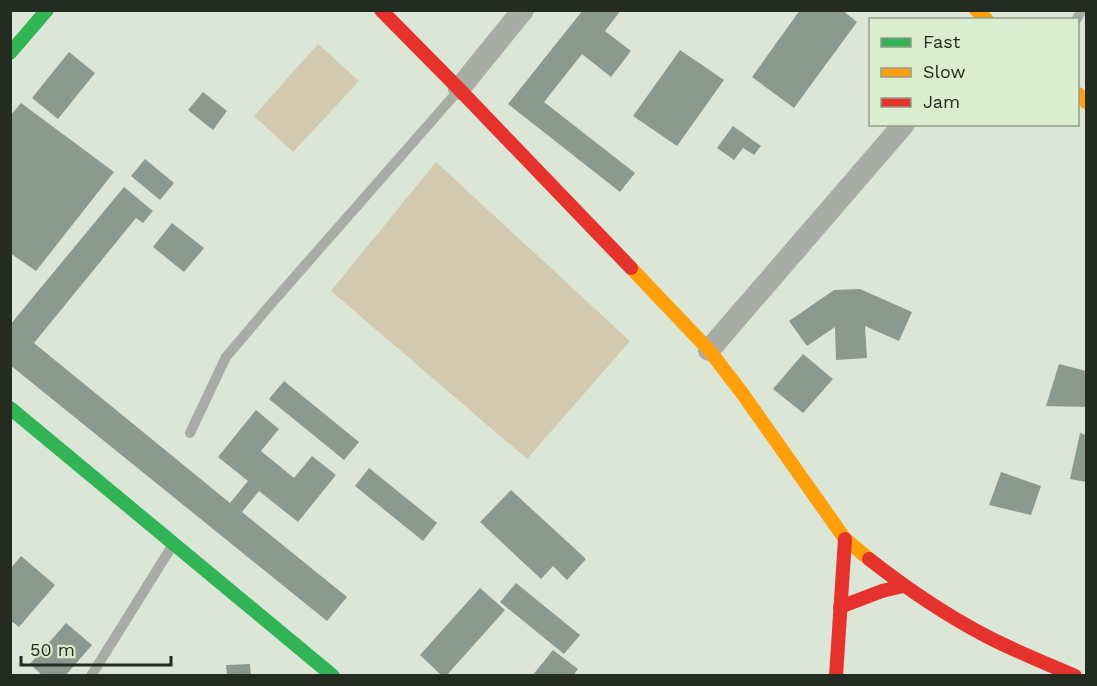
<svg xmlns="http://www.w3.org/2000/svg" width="1097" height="686" font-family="'Work Sans',sans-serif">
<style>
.green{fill:#d3c9af}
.building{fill:#8b9a8e}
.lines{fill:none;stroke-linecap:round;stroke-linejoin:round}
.lane{stroke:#a9aca4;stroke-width:10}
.street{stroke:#a9aca4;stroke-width:22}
.fast{stroke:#30b455;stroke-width:14}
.slow{stroke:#ff9f0a;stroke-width:14}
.jam{stroke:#e5322d;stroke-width:14}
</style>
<rect width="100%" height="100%" fill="#dce6d6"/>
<g class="green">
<path d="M318,44L359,81L293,152L254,116Z"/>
<path d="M436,162L630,341L527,459L331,291Z"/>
</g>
<g class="building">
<path d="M583,10H621L605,31L631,51L611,77L582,54L544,102L635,173L620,192L508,104Z"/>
<path d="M800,10H842L857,22L794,108L752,77Z"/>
<path d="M680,50L724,80L677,146L633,116Z"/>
<path d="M69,52L95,73L58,119L32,98Z"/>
<path d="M203,92L227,111L213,130L188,110Z"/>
<path d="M21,103L114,172L36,271L10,253V116Z"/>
<path d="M733,126L761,146L754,155L743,148L734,160L717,148Z"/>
<path d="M145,159L174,183L160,200L131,176Z"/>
<path d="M124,187L153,211L143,223L136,218L34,343L230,503L248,481L218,457L256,410L279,429L261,451L294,478L312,456L336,475L298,522L259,491L242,512L347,597L327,621L10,365V325Z"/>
<path d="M172,223L204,248L184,272L153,247Z"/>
<path d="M860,289L912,312L899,341L865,326L867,358L836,360L835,327L807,346L789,321L834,290Z"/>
<path d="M803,354L833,379L803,413L773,389Z"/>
<path d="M1059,364L1086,371V407L1046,406Z"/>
<path d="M284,381L359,442L344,460L269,399Z"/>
<path d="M1080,433L1086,435V482L1070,479Z"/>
<path d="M369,468L437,523L423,541L355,486Z"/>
<path d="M1001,472L1041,486L1031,515L989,505Z"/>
<path d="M511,490L586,559L567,580L553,566L541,579L480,522Z"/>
<path d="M21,556L55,585L19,627L10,620V569Z"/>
<path d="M516,583L580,635L564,654L500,602Z"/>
<path d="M480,588L505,610L446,676H442L420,655Z"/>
<path d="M66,623L92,645L65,676H43L30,664Z"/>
<path d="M553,650L578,669L573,676H532Z"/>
<path d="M250,664L251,676H227L226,665Z"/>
</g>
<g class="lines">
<g class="lane">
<path d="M1076,20L1082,10"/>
<path d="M190,433L226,357L271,304L458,91"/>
<path d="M91,676L172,546"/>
</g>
<g class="street">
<path d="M459,89L523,10"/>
<path d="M709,350L904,124"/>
</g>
<g class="fast">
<path d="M10,53L47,10"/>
<path d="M10,408L333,676"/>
</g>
<g class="slow">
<path d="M976,10L987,20"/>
<path d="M1078,94L1086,102"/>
<path d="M631,268L709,350L742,393L845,539L869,559"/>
</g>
<g class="jam">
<path d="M381,10L459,89L631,268"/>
<path d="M869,559C906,588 944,614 986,636C1015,651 1045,663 1075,676"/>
<path d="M840,607L882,591L903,586"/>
<path d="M836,676L845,539"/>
</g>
</g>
<rect width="1097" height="686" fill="none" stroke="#242b20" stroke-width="24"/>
<rect x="869" y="18" width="210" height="108" fill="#daedcf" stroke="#919f89" stroke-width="1.5"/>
<rect x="881" y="38" width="30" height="9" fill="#30b455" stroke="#919f89" stroke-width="1.5"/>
<text x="923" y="48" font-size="18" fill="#242b20">Fast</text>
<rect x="881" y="68" width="30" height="9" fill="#ff9f0a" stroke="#919f89" stroke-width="1.5"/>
<text x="923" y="78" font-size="18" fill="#242b20">Slow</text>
<rect x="881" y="98" width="30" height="9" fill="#e5322d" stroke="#919f89" stroke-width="1.5"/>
<text x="923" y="108" font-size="18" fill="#242b20">Jam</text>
<path d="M21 656v9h150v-9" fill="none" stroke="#242b20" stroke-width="3"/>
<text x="30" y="656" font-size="18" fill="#242b20" stroke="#daedcf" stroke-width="4.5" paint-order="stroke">50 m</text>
</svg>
